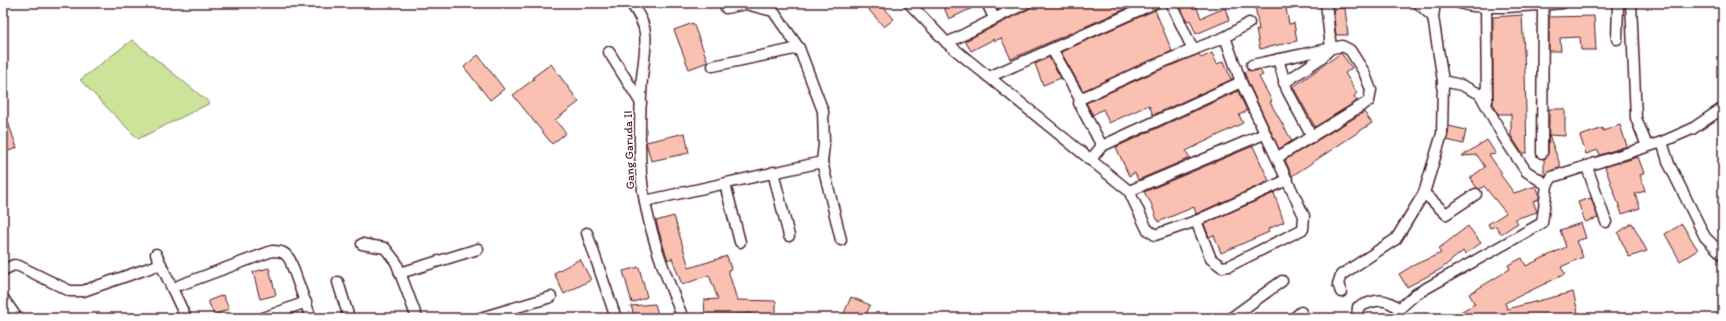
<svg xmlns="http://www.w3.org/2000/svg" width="1726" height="321" font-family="Itim,sans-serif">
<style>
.green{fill:#cbe49a;stroke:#8a8262}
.building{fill:#fac0b1;stroke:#4a1f2b}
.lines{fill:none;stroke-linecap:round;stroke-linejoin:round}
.street-casing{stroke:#4a1f2b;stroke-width:13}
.street{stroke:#fff;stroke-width:10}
.labels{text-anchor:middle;stroke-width:3;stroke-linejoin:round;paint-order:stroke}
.street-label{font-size:12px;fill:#4a1f2b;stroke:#fff}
</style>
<rect width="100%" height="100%" fill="#fff"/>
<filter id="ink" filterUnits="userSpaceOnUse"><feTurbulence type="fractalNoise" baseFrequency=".025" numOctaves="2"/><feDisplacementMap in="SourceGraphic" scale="8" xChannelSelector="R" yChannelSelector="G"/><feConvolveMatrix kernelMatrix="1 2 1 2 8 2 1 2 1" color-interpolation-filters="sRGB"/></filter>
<g filter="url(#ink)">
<path class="green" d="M132,40L210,103L138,139L80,80Z"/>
<g class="building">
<path d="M876,3H880L894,19L884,27L869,10Z"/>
<path d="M942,3H981V4L949,19Z"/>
<path d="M994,3H1012L998,10Z"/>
<path d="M1032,3H1139L1011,59L1001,38L995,41L994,39L971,51L965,41L1029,9Z"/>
<path d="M1179,3H1195L1201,18L1225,8L1229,20L1196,34L1190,20L1187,21Z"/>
<path d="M1268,3H1285L1289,24L1294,23L1297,41L1260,49L1256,30H1259L1255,5Z"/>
<path d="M1345,8L1348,35H1336L1333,9Z"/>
<path d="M1155,10L1172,51L1083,91L1061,52Z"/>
<path d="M1522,15L1525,72L1527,153H1522L1511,136V114H1498L1493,104V17Z"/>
<path d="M1594,16L1596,50H1581L1580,37L1560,38L1561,51H1549V17Z"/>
<path d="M693,23L708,62L689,69L674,30Z"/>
<path d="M1212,53L1217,64L1224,61L1231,79H1233L1153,115L1149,105L1109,123L1103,109L1093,115L1086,103L1148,75L1199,54L1201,58Z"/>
<path d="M1341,53L1352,68L1345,73L1357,93L1354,96L1357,101L1315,127L1293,87Z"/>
<path d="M478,55L504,89L490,100L464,67Z"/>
<path d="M1049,57L1061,78L1043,85L1035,64Z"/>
<path d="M551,64L579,102L555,120L566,133L552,144L513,95L534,79L533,77Z"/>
<path d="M1248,70L1253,71L1260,70L1263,75L1259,77L1272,101L1270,102L1292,141L1279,149L1247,80L1244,72Z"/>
<path d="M1238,91L1247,111L1239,115L1243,123L1186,151L1190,158L1138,180L1135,173L1129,176L1116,147Z"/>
<path d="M1549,109H1565V136L1549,135L1561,167L1550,171L1545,176L1544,175V159L1548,153L1549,123Z"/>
<path d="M1364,112L1372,123L1292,176L1285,160Z"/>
<path d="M3,113H5L17,148L3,153Z"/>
<path d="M1620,125L1627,146L1600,155L1598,150L1586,154L1580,136L1603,128V131Z"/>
<path d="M1449,126L1466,130L1463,144L1447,140Z"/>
<path d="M685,133L689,153L651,161L646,142Z"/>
<path d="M1487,140L1496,154L1489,155L1502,173L1500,174L1514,193L1536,186L1539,193V199L1533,201L1537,212L1515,219L1518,223L1501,234L1496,226L1490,228L1488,224L1506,213L1484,186L1480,189L1477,188L1470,178L1485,167L1477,155L1462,156Z"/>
<path d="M1253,146L1269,181L1196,214L1194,207L1158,222L1151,203L1144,192Z"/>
<path d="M1638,157L1644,173L1640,175L1645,191L1635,194L1640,208L1622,214L1605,167Z"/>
<path d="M1274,193L1284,222L1268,229L1269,232L1221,253L1214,235L1209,237L1204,224Z"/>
<path d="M1591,198L1598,218L1585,222L1578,202Z"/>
<path d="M674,216L689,268L727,256L731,269L728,270L737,300L776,301V318H751V313L705,317L704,300L718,299L709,275L682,285L672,258L668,260L663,245L656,221Z"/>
<path d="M1581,223L1586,238L1576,241L1583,257L1561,267L1565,274L1505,303L1507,309L1573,292L1578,312L1556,318H1449L1475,304L1469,294L1510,269L1508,265L1522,258L1526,266L1566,247L1560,230Z"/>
<path d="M1632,223L1647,251L1629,257L1618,233Z"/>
<path d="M1682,224L1698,250L1680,261L1665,234Z"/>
<path d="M1468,226L1481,243L1465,254L1463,251L1441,269L1407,287L1399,274L1414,265L1441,253L1438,249Z"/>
<path d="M580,259L591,280L564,294L554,273Z"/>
<path d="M639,267L647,297L632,303L623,271Z"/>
<path d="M269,268L276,295L260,299L253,272Z"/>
<path d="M223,295L229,309L214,315L208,301Z"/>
<path d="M851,297L870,305L865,318H842Z"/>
<path d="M655,304L659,318H635L631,306Z"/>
</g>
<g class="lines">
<g class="street-casing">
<g id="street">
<path d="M631,3C637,12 644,22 645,33C647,46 643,65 642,78C640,109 639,141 641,173C645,223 664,272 683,318"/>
<path d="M909,3L947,43L1129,191L1147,229L1155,235L1196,221L1287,180L1241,82"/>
<path d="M987,3L994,18"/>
<path d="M1171,3L1193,50"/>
<path d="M1418,3L1433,17"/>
<path d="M1460,3C1480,11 1539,5 1562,3"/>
<path d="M1631,3L1636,118L1647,146"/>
<path d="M1486,7L1487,101"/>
<path d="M726,8L746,4L773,11L799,48L823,111L824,144L822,162L841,240"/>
<path d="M1225,37L1249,23"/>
<path d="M1617,39L1618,3"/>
<path d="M947,43L1026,3"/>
<path d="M1052,49L1080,99"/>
<path d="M609,52L641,103"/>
<path d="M1278,59L1287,90L1312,137"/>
<path d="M1252,65L1342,46L1350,50L1364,72L1371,90L1369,101L1278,157"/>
<path d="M713,66L799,48"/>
<path d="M989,77L1155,3"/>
<path d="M1443,81L1461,85L1480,94L1504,138L1526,171L1547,185"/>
<path d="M1284,83L1321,58L1331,48L1326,3"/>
<path d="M1662,142L1669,164L1705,237L1723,255"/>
<path d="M1542,153L1543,3"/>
<path d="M1090,160L1102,146L1241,82L1225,37L1145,69L1080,99L1079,103L1102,146"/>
<path d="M1587,167L1606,222"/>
<path d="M773,172L789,236"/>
<path d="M725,184L740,242"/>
<path d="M1129,191L1264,134"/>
<path d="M1424,193L1446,214L1476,194"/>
<path d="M645,201L822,162"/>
<path d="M1196,221L1211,259L1222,267L1229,266L1303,229L1304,216L1287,180"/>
<path d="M587,233L616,318"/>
<path d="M362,244L385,248L396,262L417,318"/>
<path d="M156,254L186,318"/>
<path d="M3,270L14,265L19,266L70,291H83L161,264"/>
<path d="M400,273L478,249"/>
<path d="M338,282L349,318"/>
<path d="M180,285L272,251C281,251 285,252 290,260L311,318"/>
<path d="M1341,292L1338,284L1341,275L1396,239L1424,193L1442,134L1443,81L1433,17L1435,3"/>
<path d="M3,298L17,318"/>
<path d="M263,318L306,302"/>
<path d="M480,318L551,297"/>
<path d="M1231,318L1282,281"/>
<path d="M1294,318L1301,312"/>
<path d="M1357,318L1358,307C1375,300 1384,296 1399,309"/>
<path d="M1397,318L1399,309L1416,294L1542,223L1547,185L1552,177L1662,142L1692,129L1723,108"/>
</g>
</g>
<use href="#street" class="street"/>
</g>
</g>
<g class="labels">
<g class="street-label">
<text transform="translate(629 150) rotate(-92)" y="4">Gang Garuda II</text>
</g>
</g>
<rect width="1726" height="321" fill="none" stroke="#fff" stroke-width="16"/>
<rect x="8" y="8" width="1710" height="305" fill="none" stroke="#4a1f2b" stroke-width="1.5" filter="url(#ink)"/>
</svg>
